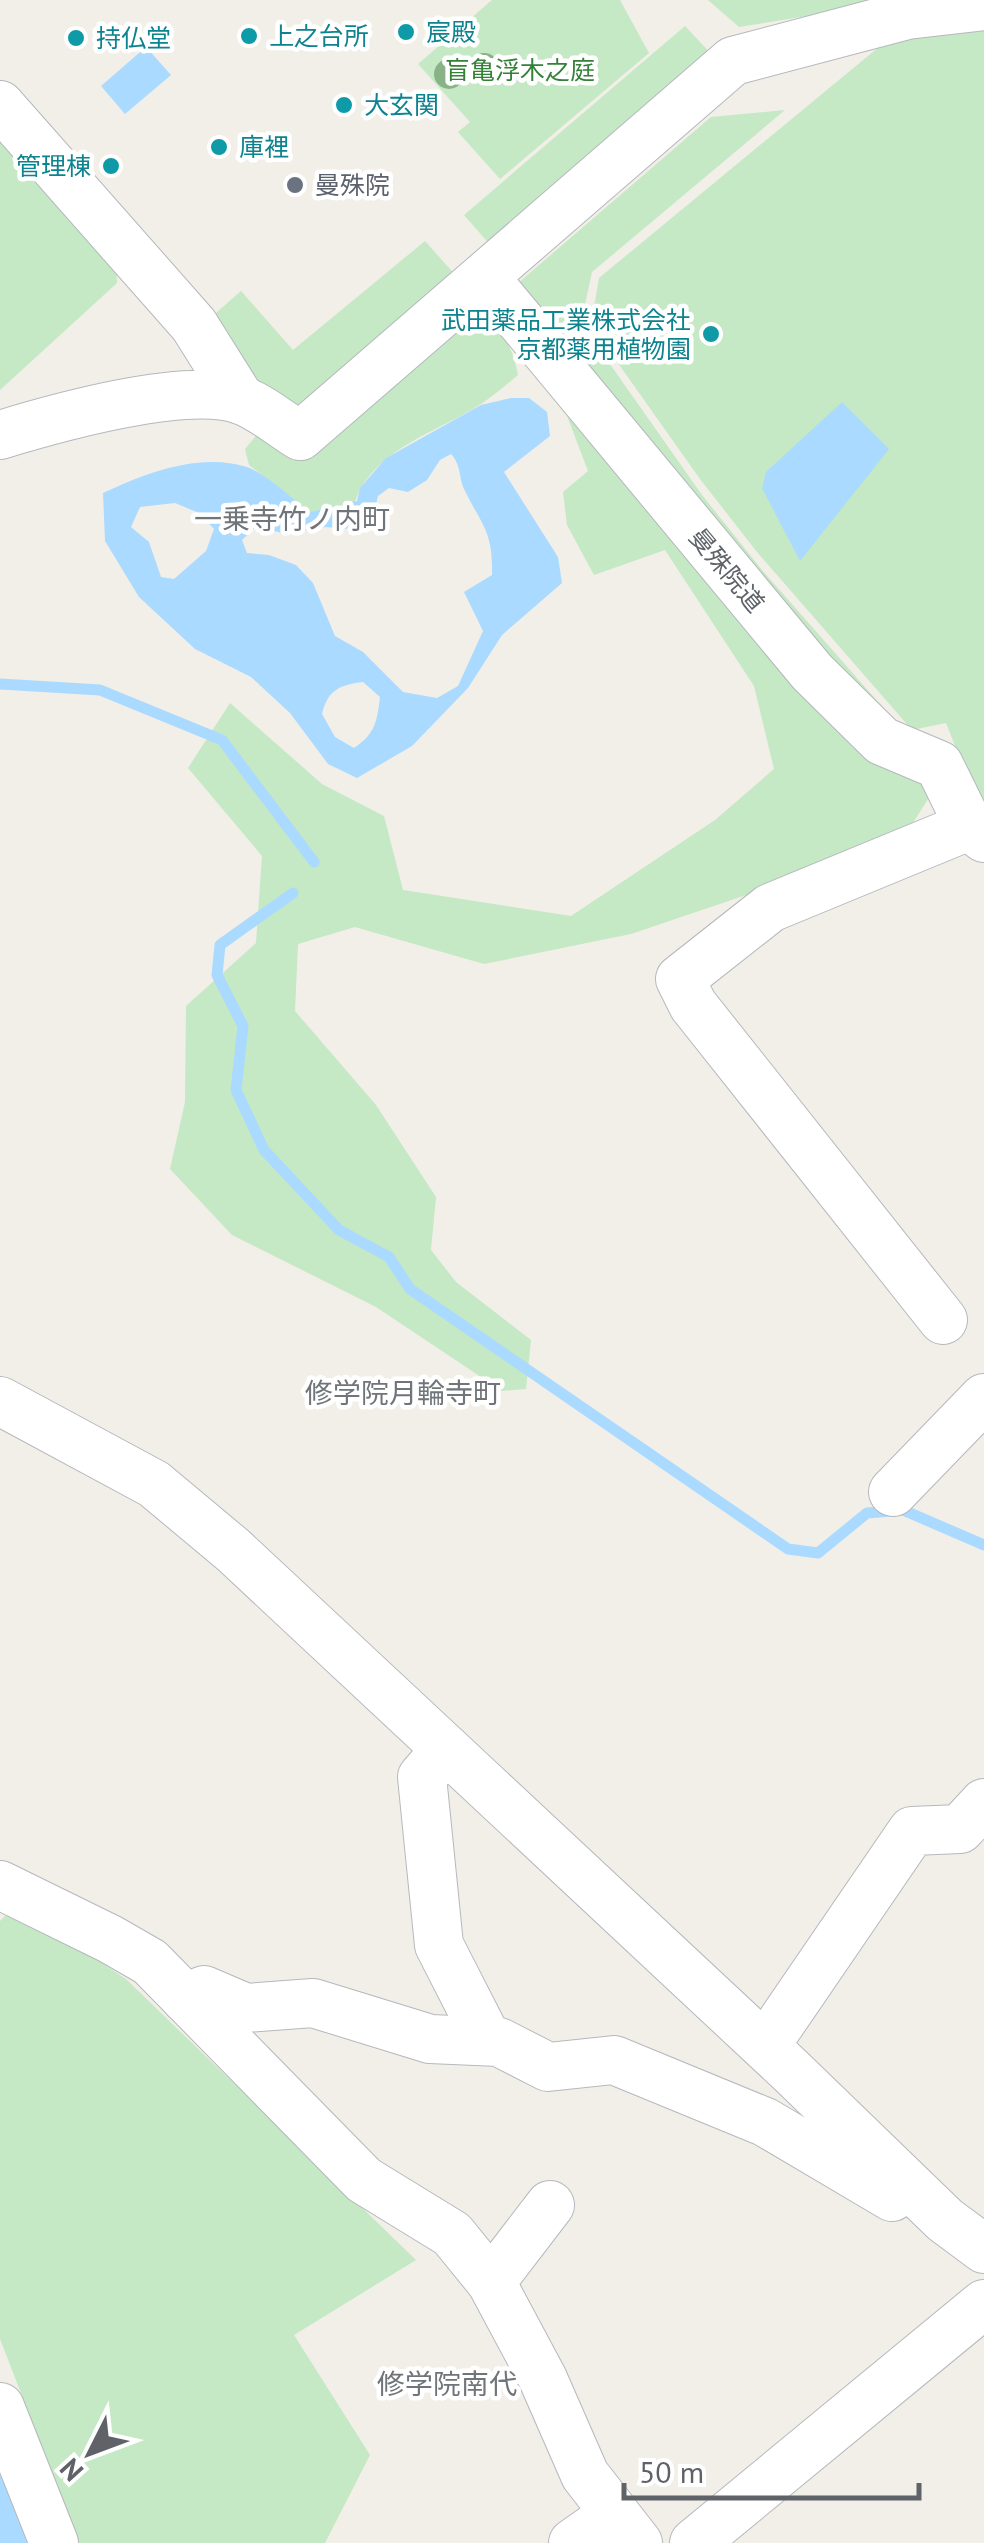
<svg xmlns="http://www.w3.org/2000/svg" width="984" height="2543" font-family="'PT Sans','Noto Sans JP',sans-serif">
<style>
.green{fill:#c5e8c5}
.water{fill:#aadaff;fill-rule:evenodd}
.lines{fill:none;stroke-linecap:round;stroke-linejoin:round}
.stream{stroke:#aadaff;stroke-width:11}
.river{stroke:#aadaff;stroke-width:70}
.minor-casing{stroke:#b5b8bc;stroke-width:50}
.minor{stroke:#fff;stroke-width:48}
.tree{fill:#89b387}
.culture-dot{fill:#0f9aa8;stroke:#fff;stroke-width:4}
.worship-dot{fill:#6b7280;stroke:#fff;stroke-width:4}
.labels{text-anchor:middle;stroke-width:9;stroke-linejoin:round;paint-order:stroke}
.culture-label{font-size:25px;fill:#0d838f;stroke:#fff;text-anchor:start}
.park-label{font-size:25px;fill:#348238;stroke:#fff}
.worship-label{font-size:25px;fill:#5b616d;stroke:#fff;text-anchor:start}
.street-label{font-size:25px;fill:#5f6368;stroke:#fff}
.neighbourhood-label{font-size:28px;fill:#70757a;stroke:#fff}
</style>
<rect width="100%" height="100%" fill="#f1efe8"/>
<g class="green">
<path d="M492,0H620L649,53L500,179L458,132L470,122L418,64Z"/>
<path d="M708,0H906L739,27Z"/>
<path d="M984,17V809L979,806L946,723L912,730L757,552L700,479L591,325L599,278L908,23Z"/>
<path d="M685,26L715,58L493,248L464,215Z"/>
<path d="M785,110L592,272L581,323L702,495L762,570L886,711L930,796L900,843L631,934L484,964L355,927L298,944L295,1011L376,1105L436,1197L431,1250L456,1282L531,1340L526,1389L502,1391L376,1307L232,1235L170,1169L185,1102L186,1006L256,943L262,856L188,768L230,703L322,784L384,816L403,890L571,916L715,820L774,769L754,686L665,550L594,575L567,525L563,492L588,471L517,284L711,117Z"/>
<path d="M0,131L116,260L117,283L0,390Z"/>
<path d="M425,241L458,278L291,415H286L208,320L241,291L293,350Z"/>
<path d="M482,309C502,329 513,348 518,375C506,385 494,395 481,404C438,432 373,449 355,502L312,513L249,465L245,449L259,432Z"/>
<path d="M15,1906L126,1979L416,2260L294,2335L370,2455L325,2543H79L0,2339V1921Z"/>
</g>
<g class="water">
<path d="M146,47L171,75L125,114L101,86Z"/>
<path d="M511,398H529L547,412L550,436L504,472L558,557L562,583L502,635L468,688L412,746L357,778L328,764L290,713L251,677L195,649L139,597L105,541L103,493C146,473 199,452 247,467C265,473 293,500 311,512L357,501L360,488L386,458L481,405ZM451,454C462,466 458,477 465,491C483,527 493,532 492,575L464,592L483,631L458,686L437,698L403,692L363,652L335,636L313,583L296,565L269,555L247,553L242,540L256,527L287,534L326,527L351,529L378,514L375,508L378,496L389,488L408,492L427,480L440,460ZM175,503L199,513L214,529L206,551L174,579L161,577L149,542L131,527L140,507ZM363,682L380,697C377,722 375,734 354,748L335,737L322,714C328,690 339,685 363,682Z"/>
<path d="M842,402L889,449L800,561L762,488L766,472Z"/>
</g>
<g class="lines">
<g class="stream">
<path d="M0,684L100,690L222,740L314,862"/>
<path d="M293,893L220,945L217,975L243,1026L236,1090L264,1150L339,1230L389,1257L410,1289L788,1549L818,1553L867,1513L903,1510L984,1545"/>
</g>
<path class="river" d="M0,2511L13,2543"/>
<g class="minor-casing">
<g id="minor">
<path d="M0,105L194,325L241,400"/>
<path d="M485,278L812,672L882,741L939,765L969,826L984,838"/>
<path d="M0,435C56,418 186,381 241,400C261,407 282,425 300,436L733,61L907,15L984,6"/>
<path d="M943,1320L693,1005L680,979L770,908L969,826"/>
<path d="M0,1401L154,1484L233,1550L790,2070L945,2220L984,2249"/>
<path d="M893,1492L984,1398"/>
<path d="M446,1749L422,1777L439,1945L488,2041"/>
<path d="M0,1885L110,1939L150,1962L364,2180L452,2234L491,2282L543,2379L585,2475L638,2543"/>
<path d="M185,1998L204,1990L246,2008L313,2003L430,2039L499,2042L548,2067L614,2060L765,2122L892,2197L900,2192"/>
<path d="M765,2046L912,1831L960,1829L984,1803"/>
<path d="M491,2282L550,2205"/>
<path d="M0,2407L54,2543"/>
<path d="M573,2543L613,2515"/>
<path d="M694,2543L984,2304"/>
</g>
</g>
<use href="#minor" class="minor"/>
</g>
<g class="tree">
<circle cx="484" cy="68" r="15"/>
<circle cx="449" cy="74" r="15"/>
</g>
<g class="culture-dot">
<circle cx="406" cy="32" r="10"/>
<circle cx="249" cy="36" r="10"/>
<circle cx="76" cy="38" r="10"/>
<circle cx="344" cy="105" r="10"/>
<circle cx="219" cy="147" r="10"/>
<circle cx="111" cy="166" r="10"/>
<circle cx="711" cy="334" r="10"/>
</g>
<circle class="worship-dot" cx="295" cy="185" r="10"/>
<g class="labels">
<g class="culture-label">
<text x="426" y="41">宸殿</text>
<text x="269" y="45">上之台所</text>
<text x="96" y="47">持仏堂</text>
<text x="364" y="114">大玄関</text>
<text x="239" y="156">庫裡</text>
<text x="91" y="175" text-anchor="end">管理棟</text>
<text x="691" y="329" text-anchor="end">武田薬品工業株式会社<tspan x="691" dy="29">京都薬用植物園</tspan></text>
</g>
<g class="park-label">
<text x="520" y="79">盲亀浮木之庭</text>
</g>
<g class="worship-label">
<text x="315" y="194">曼殊院</text>
</g>
<g class="street-label">
<text transform="translate(727 570) rotate(50)" y="9">曼殊院道</text>
</g>
<g class="neighbourhood-label">
<text x="292" y="529">一乗寺竹ノ内町</text>
<text x="403" y="1403">修学院月輪寺町</text>
<text x="447" y="2394">修学院南代</text>
</g>
</g>
<g transform="translate(90 2453) rotate(228)" stroke="#ffffff" stroke-width="8" paint-order="stroke">
<path d="M0-8L18 38L0 25L-18 38Z" fill="#5f6368"/>
<text y="-15" font-size="28" font-weight="bold" text-anchor="middle" fill="#5f6368">N</text>
</g>
<path d="M624 2483v15h295v-15" fill="none" stroke="#5f6368" stroke-width="5"/>
<text x="639" y="2483" font-size="30" fill="#5f6368" stroke="#ffffff" stroke-width="8" paint-order="stroke">50 m</text>
</svg>
